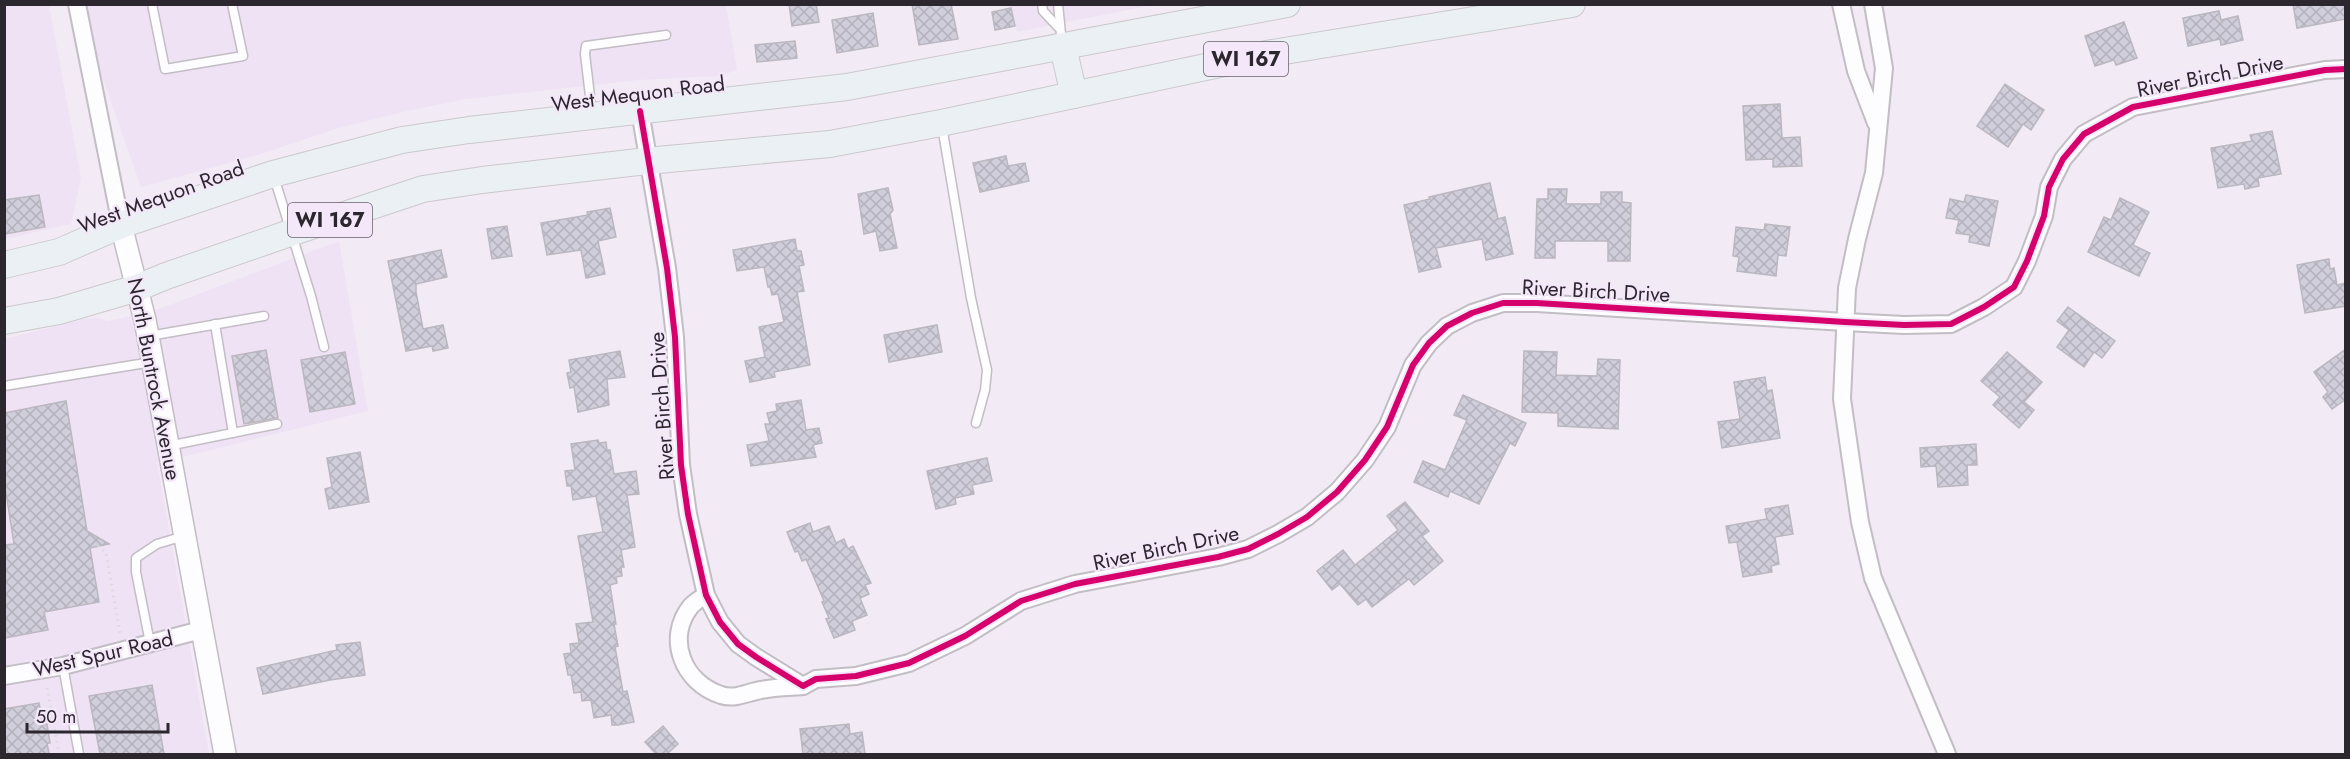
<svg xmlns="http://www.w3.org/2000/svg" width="2350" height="759" font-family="Jost,sans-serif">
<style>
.built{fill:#efe2f4}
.building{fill:url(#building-cross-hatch);stroke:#bab7bf;stroke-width:1.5}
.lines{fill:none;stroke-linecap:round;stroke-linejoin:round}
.service-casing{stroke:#c3bdc5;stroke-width:11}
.minor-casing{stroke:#c3bdc5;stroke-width:20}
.tertiary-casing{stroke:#c3bdc5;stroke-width:24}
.primary-casing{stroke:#ccc8cd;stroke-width:28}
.path{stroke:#dcdadc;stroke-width:3;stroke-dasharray:1.5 4.5;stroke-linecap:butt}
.service{stroke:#fdfcfe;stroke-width:8}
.minor{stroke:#fdfcfe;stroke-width:16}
.tertiary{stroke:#fdfcfe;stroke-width:21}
.primary{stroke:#ebf0f5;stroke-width:26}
.cycleway-casing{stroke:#f3e7f9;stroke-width:10}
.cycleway{stroke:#d6006c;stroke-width:6}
.labels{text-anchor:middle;stroke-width:4.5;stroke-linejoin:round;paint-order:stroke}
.shield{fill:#f3e7f9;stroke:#68616b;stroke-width:1.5}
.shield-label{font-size:20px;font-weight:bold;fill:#2c272e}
.street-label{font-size:21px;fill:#2c272e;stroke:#f3e7f9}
</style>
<defs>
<pattern id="building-cross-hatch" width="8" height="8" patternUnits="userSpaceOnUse" patternTransform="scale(1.5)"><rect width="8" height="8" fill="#d1cedc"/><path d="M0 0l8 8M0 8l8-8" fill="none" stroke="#b4b1bd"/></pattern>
</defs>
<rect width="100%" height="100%" fill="#f2ebf5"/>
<g class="built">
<path d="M1011,4L1153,5L1017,32Z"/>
<path d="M4,5H49L81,178L71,224L5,239Z"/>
<path d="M77,5H726L737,70L720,76L639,80L466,99L407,111L339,128L261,154L141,187Z"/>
<path d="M339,241L368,411L183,457L157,461L209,754H5L4,339L85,319L97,318L109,321L159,309Z"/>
</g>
<g class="building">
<path d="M789,4H816L819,22L792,26Z"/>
<path d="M912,4H951L958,39L919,45Z"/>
<path d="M2293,4H2346V19L2297,28Z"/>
<path d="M1011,8L1015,26L995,30L992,12Z"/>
<path d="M2219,11L2221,20L2238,16L2243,40L2221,45L2220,39L2188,46L2183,18Z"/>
<path d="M873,13L878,46L837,53L832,20Z"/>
<path d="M2124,22L2137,58L2116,65L2114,60L2095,66L2085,36Z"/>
<path d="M795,41L797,58L757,62L755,45Z"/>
<path d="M2005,84L2044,110L2031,130L2023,124L2008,147L1977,126Z"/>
<path d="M1780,104L1782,138L1800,137L1802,166L1773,167V159L1746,160L1743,106Z"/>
<path d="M2272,131L2281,174L2258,178L2259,186L2245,189L2244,184L2218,188L2211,148L2252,141L2250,135Z"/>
<path d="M1006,156L1008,166L1025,163L1029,181L980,192L973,163Z"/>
<path d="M1490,183L1498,219L1505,217L1513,254L1486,260L1482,239L1436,248L1441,267L1419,272L1404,205L1430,199L1429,197Z"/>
<path d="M888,188L893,210L890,214L897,248L880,251L876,231L864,234L858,194Z"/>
<path d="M1548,189H1567L1566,204H1601V192H1622V202L1631,203L1630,261H1608V241H1555V258H1535L1537,199H1548Z"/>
<path d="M39,195L45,227L4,234V200Z"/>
<path d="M1966,195L1998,201L1989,246L1969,242L1970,235L1956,233L1959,220L1946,218L1950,199L1964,202Z"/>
<path d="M2120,198L2149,212L2133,245L2150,253L2139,276L2088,252L2104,217L2111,220Z"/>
<path d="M610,208L616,237L598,241L605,274L586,278L581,250L547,255L541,223L588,215L587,212Z"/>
<path d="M1765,224L1790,227L1786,256L1778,255L1776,276L1737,271L1739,257L1733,256L1736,227L1764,230Z"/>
<path d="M507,226L512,256L492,259L487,229Z"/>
<path d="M795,239L797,251H801L804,265L799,266L804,291L797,292L810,365L774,372L775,377L750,382L745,361L765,357L759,327L784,322L778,294L772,295L770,287H768L764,267L737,271L733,250Z"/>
<path d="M441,250L447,277L416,284V292L423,329L443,325L448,348L433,351L432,346L406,351L388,261Z"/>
<path d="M2329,259L2330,269L2334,268L2337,285L2346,283V306L2305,313L2297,265Z"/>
<path d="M2068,307L2115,341L2102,358L2094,352L2084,367L2057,347L2069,330L2057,321Z"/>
<path d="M937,325L942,352L889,362L884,335Z"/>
<path d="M2346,349V399L2332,409L2323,397L2328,392L2314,372Z"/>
<path d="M266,350L278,418L244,424L232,356Z"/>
<path d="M620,351L625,377L607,379L609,405L578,412L574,387L570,388L567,373L571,372L569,360Z"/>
<path d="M1524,351L1557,352L1556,375L1597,376L1598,359L1620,360L1618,429L1558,426V413L1522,412Z"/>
<path d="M345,352L355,404L310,412L301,360Z"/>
<path d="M2007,352L2042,382L2024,402L2034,410L2019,428L1993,405L2000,397L1981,381Z"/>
<path d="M1765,377L1767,391L1772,390L1780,438L1722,448L1718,422L1740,419L1734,382Z"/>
<path d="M1463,395L1526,423L1515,446L1510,443L1479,504L1450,491L1448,497L1414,482L1423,461L1445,470L1467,420L1454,415Z"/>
<path d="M801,400L806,430L819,428L822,443L813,445L816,457L751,466L747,445L769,441L765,424H770L767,413L777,411L776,404Z"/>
<path d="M66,401L87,531L109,544L90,548L99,602L44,612L48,630L4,638V545L14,544L4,480V413Z"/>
<path d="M598,440L599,443L606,442L607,450H610L614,474L636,471L639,494L627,495L635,547L621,550L624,567H621L622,576L616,577L617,583L610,585L616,624H614L618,646L615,647L623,692L627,691L634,722L618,725H612L611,715L594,718L591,700L582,701L581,692L574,693L571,675H568L564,654L571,653L570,644L579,643L576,624L593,622L578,536L603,532L596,496L573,500L571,486H567L565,471L575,470L571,444Z"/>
<path d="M1976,444L1977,465H1967L1968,485L1938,487L1936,466L1921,467L1920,448Z"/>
<path d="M360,452L369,502L329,509L325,489L332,487L327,458Z"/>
<path d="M987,458L992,481L972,485L974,494L955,498L956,504L936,509L927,471Z"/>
<path d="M1405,502L1429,531L1422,536L1443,561L1414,585L1409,579L1372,607L1366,599L1358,605L1340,584L1332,590L1317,571L1343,550L1355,565L1398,530L1387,516Z"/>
<path d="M1788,505L1793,534L1775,537L1779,564L1771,566L1772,572L1743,577L1737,542L1729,543L1726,526L1767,519L1765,509Z"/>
<path d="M810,523L813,532L829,526L836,543L844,539L848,549L853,546L871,583L865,585L869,594L860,598L867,615L852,621L855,630L834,638L826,619L829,618L822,602L824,601L806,559L802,561L798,551L795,552L787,532Z"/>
<path d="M360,642L365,675L330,680L263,694L257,668L337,650L336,645Z"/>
<path d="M152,685L164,754H100L89,696Z"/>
<path d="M39,703L43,724H47L50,743H47L49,754H4V709Z"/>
<path d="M849,724L850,734L862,732L865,754H803L800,729Z"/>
<path d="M663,726L678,744L667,754H656L645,742Z"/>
</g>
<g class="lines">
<g class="service-casing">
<g id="service">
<path d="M152,4L165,69L243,56L232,4"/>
<path d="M1042,4L1043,11L1059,28"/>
<path d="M1058,4L1062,44"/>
<path d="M592,113L585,54L586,46L666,35"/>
<path d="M942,126L971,298L987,370L985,390L976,423"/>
<path d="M274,177L311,296L324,347"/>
<path d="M215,324L233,433"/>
<path d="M149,336L264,316"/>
<path d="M4,386L152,362"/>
<path d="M168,446L277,424"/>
<path d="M150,643L136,572V558L157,544L184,536"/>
<path d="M63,666L79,754"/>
</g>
</g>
<g class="minor-casing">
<g id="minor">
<path d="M77,4L121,225"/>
<path d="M1841,4L1856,71L1876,123"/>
<path d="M1873,4L1884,68L1874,173L1857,239L1847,288L1842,399L1860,522L1873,578L1947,754"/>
<path d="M640,111L667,268L675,337L681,465L688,514L706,595L720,622L738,644L756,657L803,686L816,679L856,676L909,663L965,636L1021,601L1075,584L1218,557L1248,549L1278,534L1307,517L1337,492L1365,460L1387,427L1413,365L1429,343L1447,326L1472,313L1503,303H1537L1845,322L1904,325L1951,324L1984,307L2014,287L2027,261L2044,216L2049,187L2063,159L2084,134L2133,107L2325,70L2346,69"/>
<path d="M706,595C701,598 695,602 691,606C665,638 683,683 721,695C735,700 748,692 761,690C775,687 790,687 803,686"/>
<path d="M4,676L63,666L201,630"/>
</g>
</g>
<g class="tertiary-casing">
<path id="tertiary" d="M121,225L145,320L225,754"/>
</g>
<g class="primary-casing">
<g id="primary">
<path d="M1063,47L1074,95"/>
<path d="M4,265L59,252L121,225L273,174L402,140L469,130L847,87L1287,4"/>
<path d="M4,321L59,311L137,288L166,276L290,233L423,189L482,180L647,161L830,144L941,123L1272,53L1572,4"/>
</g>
</g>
<g class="path">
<path d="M98,546L106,553L120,633"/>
<path d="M47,688L59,754"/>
</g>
<use href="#service" class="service"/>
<use href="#minor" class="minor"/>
<use href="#tertiary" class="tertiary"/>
<use href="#primary" class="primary"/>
<g class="cycleway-casing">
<path id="cycleway" d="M640,111L667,268L675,337L681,465L688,514L706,595L720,622L738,644L756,657L803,686L816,679L856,676L909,663L965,636L1021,601L1075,584L1218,557L1248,549L1278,534L1307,517L1337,492L1365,460L1387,427L1413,365L1429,343L1447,326L1472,313L1503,303H1537L1845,322L1904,325L1951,324L1984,307L2014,287L2027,261L2044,216L2049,187L2063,159L2084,134L2133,107L2325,70L2346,69"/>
</g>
<use href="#cycleway" class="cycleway"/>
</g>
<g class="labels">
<g class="shield">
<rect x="1204" y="42" width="84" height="34" rx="4.5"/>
<rect x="288" y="203" width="84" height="34" rx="4.5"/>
</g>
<g class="shield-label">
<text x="1246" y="66">WI 167</text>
<text x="330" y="227">WI 167</text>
</g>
<g class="street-label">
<text transform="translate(2210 76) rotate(-11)" y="7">River Birch Drive</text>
<text transform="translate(638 94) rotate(-7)" y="7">West Mequon Road</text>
<text transform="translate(161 197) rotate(-20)" y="7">West Mequon Road</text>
<text transform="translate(1596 291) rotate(3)" y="7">River Birch Drive</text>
<text transform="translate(154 379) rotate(79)" y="7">North Buntrock Avenue</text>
<text transform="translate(662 406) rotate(-94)" y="7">River Birch Drive</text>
<text transform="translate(1166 548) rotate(-12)" y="7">River Birch Drive</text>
<text transform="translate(103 654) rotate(-13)" y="7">West Spur Road</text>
</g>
</g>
<rect width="2350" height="759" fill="none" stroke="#2c272e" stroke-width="12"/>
<path d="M27 723v9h141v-9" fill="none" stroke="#2c272e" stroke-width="3"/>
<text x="36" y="723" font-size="18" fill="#2c272e" stroke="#f3e7f9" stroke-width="4.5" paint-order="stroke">50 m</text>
</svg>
